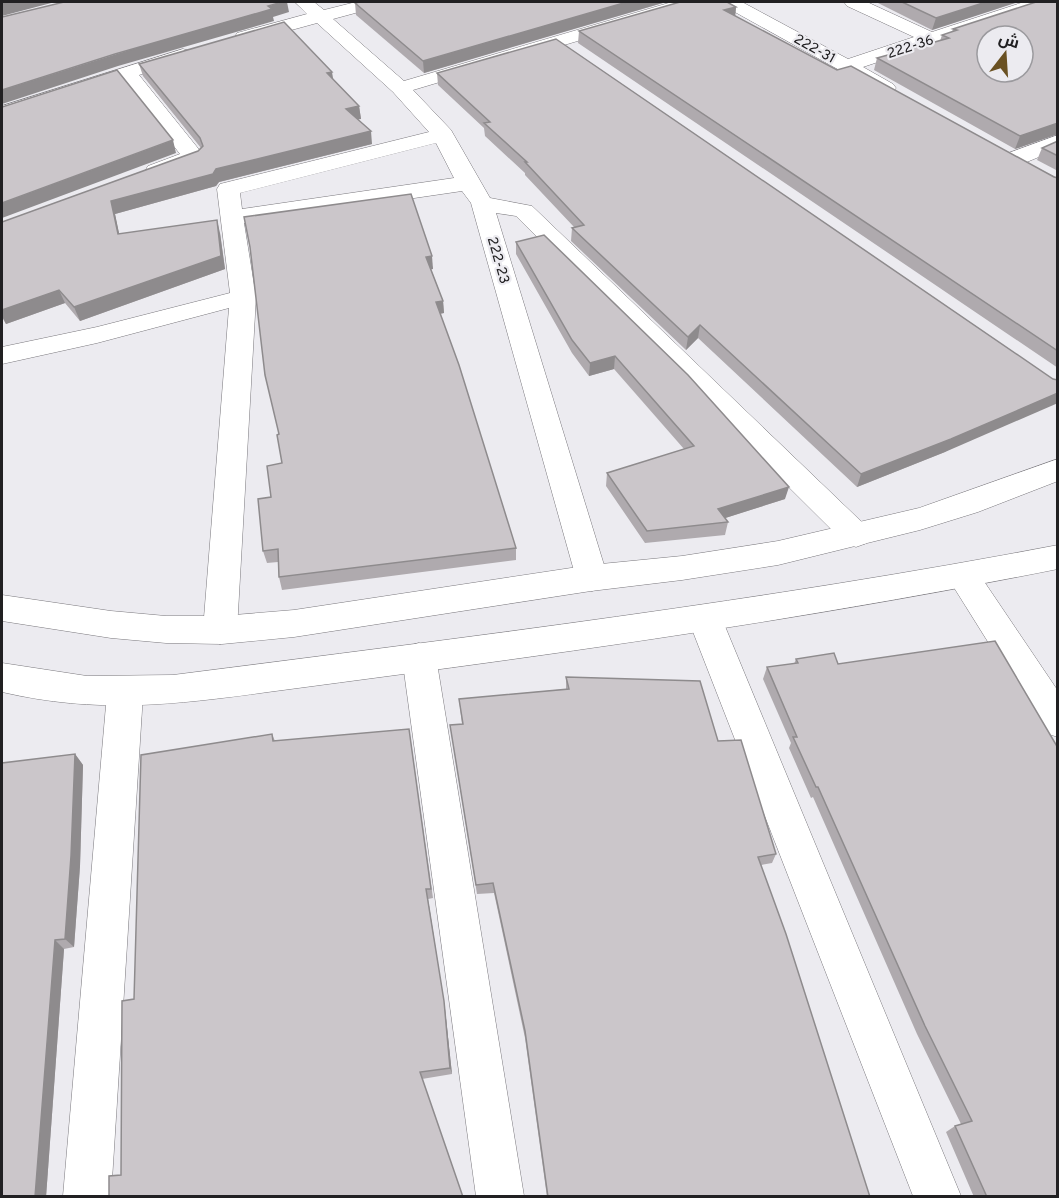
<svg xmlns="http://www.w3.org/2000/svg" width="1059" height="1198" font-family="Overpass,Cairo,sans-serif">
<style>
.lines{fill:none;stroke-linecap:round;stroke-linejoin:round}
.minor-casing{stroke:#7a787d;stroke-width:1}
.tertiary-casing{stroke:#7a787d;stroke-width:1}
.minor{fill:#fff;fill-rule:evenodd}
.tertiary{fill:#fff;fill-rule:evenodd}
.wall{fill:#afaaae}
.shaded-wall{fill:#8e8b8d}
.building{fill:#cbc6ca;stroke:#8e8b8d;stroke-width:1.5;fill-rule:evenodd}
.labels{text-anchor:middle;stroke-width:4.5;stroke-linejoin:round;paint-order:stroke}
.far-street-label{font-size:14px;fill:#212022;stroke:#ecebf0}
</style>
<rect width="100%" height="100%" fill="#ecebf0"/>
<g class="lines">
<g class="minor-casing">
<g id="minor">
<path d="M295,2H314L324,10L356,2H384L381,6L333,19L404,81L672,2H698L695,6L413,90L451,130L490,198L532,206L867,527L872,535L867,543L856,547L845,543L516,216L496,213L608,578L603,587L592,591L581,587L576,578L471,203L462,191L244,223L256,297L237,630L232,640L220,644L208,640L203,630L229,308L97,343L2,364V347L97,327L230,293L217,189L220,184L429,132L393,92L317,23L244,43L237,41L235,37L237,33L307,14ZM436,143L454,178L242,209L240,193Z"/>
<path d="M721,2H742L848,59L914,37L847,6L844,2H867L932,32L1024,2H1049L1046,6L863,67L893,84L896,88L893,92H879L724,6Z"/>
<path d="M183,49L190,51L193,55L190,59L139,75L201,152L204,157L201,162C185,168 165,180 148,176L145,171L148,166L180,154L123,81L2,119V106Z"/>
<path d="M1058,135V149L1022,164L1014,166L1006,164L1003,159L1006,154Z"/>
<path d="M964,564L975,568L1058,691V737L1045,733L953,586L948,577L953,568Z"/>
<path d="M705,606L717,610L722,619L961,1196H913L688,619L693,610Z"/>
<path d="M419,643L431,647L436,657L524,1196H476L402,657L407,647Z"/>
<path d="M125,679L138,683L143,694L111,1196H63L107,694L112,683Z"/>
</g>
</g>
<g class="tertiary-casing">
<g id="tertiary">
<path d="M1058,459V481L978,512L920,530L778,565L682,580L591,591L294,637L222,644L166,643L111,638L2,621V595L111,611L166,616H222L294,610L591,565L682,556L778,541L919,508Z"/>
<path d="M1058,545V569C843,612 628,644 411,673C363,679 316,686 268,692C173,705 97,714 2,692V663L87,676L173,675C469,637 765,601 1058,545Z"/>
</g>
</g>
<use href="#minor" class="minor"/>
<use href="#tertiary" class="tertiary"/>
</g>
<g class="wall">
<path d="M360,2H666L424,73L356,15L355,3Z"/>
<path d="M876,2H1018L932,30Z"/>
<path d="M1036,2L1058,134L1015,149L874,70L877,58L940,41L942,35L952,32L953,29Z"/>
<path d="M736,7L735,16L837,70L1058,178V368L578,43L579,31Z"/>
<path d="M139,64L334,80L359,106L361,119H358L372,144L219,182L216,186L115,214L119,234L220,233L225,269L80,321L65,303L6,324L2,317V222L198,151L201,148L143,76Z"/>
<path d="M437,73L1053,379L945,452L857,487L698,338L686,350L571,241L572,228L574,227L525,175V173L485,136L484,128L438,85Z"/>
<path d="M1058,141V171L1037,160L1042,148Z"/>
<path d="M411,194L433,269H431L443,301L444,313L440,314L516,548V560L282,590L279,577L278,562L267,563L263,551L271,497L282,463L279,434Z"/>
<path d="M516,242L785,499L725,518L728,522L725,535L645,543L606,486L607,473L684,449L614,369L589,376L572,353L516,254Z"/>
<path d="M796,659L1058,1197H974L946,1132L955,1126L961,1124L917,1034L813,797L811,798L789,748L791,743L763,679L767,667L794,664Z"/>
<path d="M566,677L718,741L776,854L772,863L761,865L870,1197H547L525,1038L494,893L477,894L450,725L462,724L459,699L566,689Z"/>
<path d="M409,729L433,898L428,899L445,1009L452,1074L422,1079L121,1175L134,999L272,734L275,741Z"/>
<path d="M75,754L83,765L80,866L74,947L64,949L46,1197H2Z"/>
</g>
<g class="shaded-wall">
<path d="M7,2H55L2,16V3Z"/>
<path d="M282,2H287L289,12L273,17L274,21L118,66L2,104V90Z"/>
<path d="M627,2H666L424,73L423,61Z"/>
<path d="M986,2H1018L932,30L936,18Z"/>
<path d="M736,7L735,18L724,10Z"/>
<path d="M332,72L334,84L327,73Z"/>
<path d="M359,106L361,119L348,121L346,109Z"/>
<path d="M1058,123V134L1015,149L1020,136Z"/>
<path d="M371,131L372,144L219,182L216,186L115,214L122,247L118,234L111,201L216,169Z"/>
<path d="M173,140L176,153L2,218V203Z"/>
<path d="M217,220L220,233L225,269L80,321L74,307Z"/>
<path d="M432,256L433,269L428,270L426,257Z"/>
<path d="M59,290L65,303L6,324L2,316V310Z"/>
<path d="M443,301L444,313L437,314L436,302Z"/>
<path d="M700,325L698,338L686,350L688,337Z"/>
<path d="M615,356L614,369L589,376L590,363Z"/>
<path d="M1058,393V403L945,452L857,487L861,474Z"/>
<path d="M789,487L785,499L716,521L718,509Z"/>
<path d="M75,754L83,765L80,866L74,947L65,939Z"/>
<path d="M428,899L445,1009L452,1074L450,1068Z"/>
<path d="M55,940L64,949L46,1197H35Z"/>
</g>
<g class="building">
<path d="M64,2H282L268,6L272,9L115,54L2,90V17Z"/>
<path d="M360,2H627L423,61L355,3Z"/>
<path d="M680,2H727L736,7L724,10L837,70L851,66L1054,177L1058,178V351L579,31Z"/>
<path d="M902,2H986L936,18Z"/>
<path d="M1036,2H1058V123L1020,136L877,58L949,38L942,35L957,30L953,29ZM987,36H1023V72H987Z"/>
<path d="M284,22L332,72L327,73L359,106L346,109L371,131L216,169L213,174L111,201L118,234L217,220L221,256L74,307L59,290L2,310V222L198,151L203,146L200,138L139,64Z"/>
<path d="M556,39L1053,379L1058,380V393L951,439L861,474L700,325L688,337L572,228L584,225L525,162H527L484,123L490,122L437,73Z"/>
<path d="M117,70L173,140L2,203V107Z"/>
<path d="M1058,141V156L1042,148Z"/>
<path d="M411,194L432,256L426,257L443,301L436,302L459,365L516,548L279,577L278,549L263,551L258,499L271,497L267,466L282,463L277,435L279,434L265,375L250,247L244,217Z"/>
<path d="M544,235L688,375L789,487L718,509L728,522L647,531L607,473L694,446L615,356L590,363L572,340L516,242Z"/>
<path d="M995,641L1058,748V1197H987L955,1126L972,1121L925,1026L818,787H816L793,737H797L767,667L798,663L796,659L834,653L838,664Z"/>
<path d="M566,677L700,681L718,741L741,740L776,854L758,857L786,934L870,1197H548L525,1031L493,883L476,885L450,725L463,724L459,699L569,689Z"/>
<path d="M409,729L431,889H426L444,1001L450,1068L420,1072L463,1197H109V1176L121,1175L122,1001L134,999L141,755L272,734L273,741Z"/>
<path d="M75,754L71,856L65,939L55,940L35,1197H2V763Z"/>
</g>
<g class="labels">
<g class="far-street-label">
<text transform="translate(910 46) rotate(-18)" y="5">222-36</text>
<text transform="translate(815 48) rotate(29)" y="5">222-31</text>
<text transform="translate(499 260) rotate(74)" y="5">222-23</text>
</g>
</g>
<rect width="1059" height="1198" fill="none" stroke="#212022" stroke-width="6"/>
<g transform="translate(1005 54) rotate(17)"><circle r="28" fill="#ecebf0" stroke="#9b9a9e" stroke-width="1.5"/>
<path d="M0-4.5L10 22L0 15L-10 22Z" fill="#6a5122"/>
<text y="-9" font-size="16" font-weight="bold" text-anchor="middle" fill="#212022">ش</text>
</g>
</svg>
